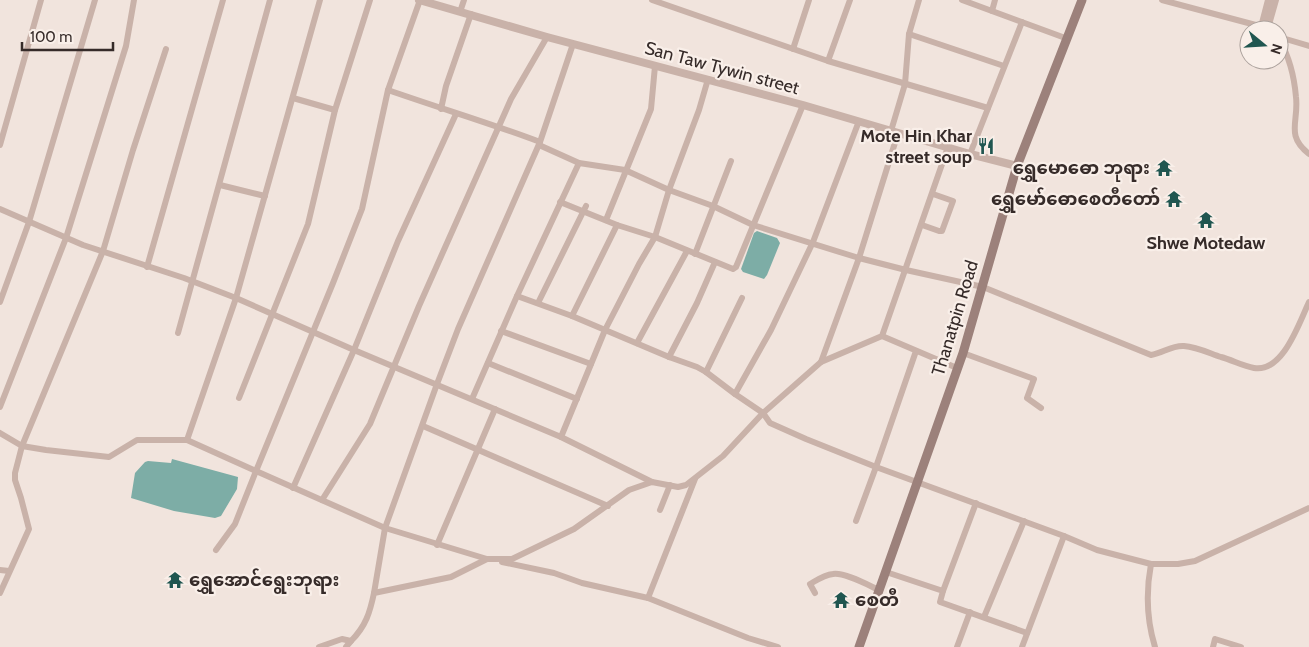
<svg xmlns="http://www.w3.org/2000/svg" width="1309" height="647" font-family="Cabin,'Noto Sans Myanmar',sans-serif">
<style>
.water{fill:#7dada6}
.lines{fill:none;stroke-linecap:round;stroke-linejoin:round}
.minor{stroke:#c9b2a9;stroke-width:6}
.tertiary{stroke:#c9b2a9;stroke-width:8}
.secondary{stroke:#9c817b;stroke-width:9}
.labels{text-anchor:middle;stroke-width:4.5;stroke-linejoin:round;paint-order:stroke}
.street-label{font-size:18px;fill:#362b29;stroke:#f9efe9}
.poi-label{font-size:18px;font-weight:bold;fill:#362b29;stroke:#f9efe9;text-anchor:end}
</style>
<rect width="100%" height="100%" fill="#f1e4dd"/>
<g class="water">
<path d="M757,231L777,238L780,243L767,275L764,279L743,272L741,269L754,233Z"/>
<path d="M172,459L238,477L237,489L221,516L215,518L174,511L131,498L135,473L145,462L148,461L171,463Z"/>
</g>
<g class="lines">
<g class="minor">
<path d="M652,0L828,61L988,108"/>
<path d="M962,0L1068,39"/>
<path d="M1162,0L1267,28"/>
<path d="M992,11L995,0"/>
<path d="M460,12L464,0"/>
<path d="M909,34L1004,66"/>
<path d="M1279,37C1289,58 1294,74 1296,97C1299,122 1285,135 1309,154"/>
<path d="M1279,37L1309,46"/>
<path d="M793,49L809,0"/>
<path d="M828,61L850,0"/>
<path d="M388,90C439,108 490,123 540,142"/>
<path d="M293,98L335,110"/>
<path d="M441,109L446,86L471,14"/>
<path d="M859,121L813,242L771,330L735,394L763,413L770,423L806,439L876,467L1064,536L1097,550L1151,564H1178L1195,561L1309,508"/>
<path d="M891,131L905,84L909,34L919,0"/>
<path d="M0,145L41,0"/>
<path d="M539,145L579,163L625,170L669,190L713,206L753,225L859,258L906,270L983,287L1151,355C1163,353 1172,345 1184,346C1197,347 1209,353 1221,357C1232,360 1243,366 1254,368C1283,373 1299,323 1309,302"/>
<path d="M970,154L1022,22"/>
<path d="M220,185L265,196"/>
<path d="M560,202L617,225L572,316"/>
<path d="M0,209L83,245L184,278L236,298L354,350L561,437L652,482"/>
<path d="M606,220L651,109L655,66"/>
<path d="M617,225L655,237L733,269L736,267L803,105"/>
<path d="M922,225L939,231H942L953,201L933,194"/>
<path d="M695,254L731,161"/>
<path d="M147,267L223,0"/>
<path d="M517,296L572,316L669,357L697,367L706,372L735,394"/>
<path d="M0,302L29,222L95,0"/>
<path d="M538,303L586,206"/>
<path d="M501,331L591,364"/>
<path d="M178,333L270,0"/>
<path d="M882,336L957,368"/>
<path d="M637,343L687,251"/>
<path d="M963,353L1034,379L1027,398L1041,408"/>
<path d="M669,357L697,303L715,262"/>
<path d="M821,362L859,258L898,133"/>
<path d="M488,363L577,399"/>
<path d="M706,372L742,298"/>
<path d="M239,398L308,224L335,110L370,0"/>
<path d="M472,399L517,296L579,163"/>
<path d="M0,407L66,238L126,46L134,0"/>
<path d="M423,426L608,506"/>
<path d="M0,433L22,446L46,450L109,457L137,440H187L256,471L333,283L362,209L388,90L420,0"/>
<path d="M561,437L605,330L639,264L655,237L669,190L699,110L708,79"/>
<path d="M187,440L236,298L320,0"/>
<path d="M293,488L354,350L398,241L456,114"/>
<path d="M322,500L370,424L419,306L511,99L547,37"/>
<path d="M660,510L670,485"/>
<path d="M856,521L876,467L916,351"/>
<path d="M437,545L495,409"/>
<path d="M216,550L235,524L256,471L385,528L487,559"/>
<path d="M502,562L554,573L582,583L648,598L748,638L778,647"/>
<path d="M1151,564C1146,591 1147,621 1155,647"/>
<path d="M0,570L9,571"/>
<path d="M886,572L943,591L940,602L1027,633"/>
<path d="M943,591L976,503"/>
<path d="M0,593L29,529L21,498L15,480V473L22,446L103,251L133,150L166,49"/>
<path d="M374,593L385,528L437,384L458,329L540,142L573,44"/>
<path d="M815,593L810,584C817,580 824,575 833,574C844,572 868,585 879,590"/>
<path d="M648,598L695,479"/>
<path d="M984,617L1024,521"/>
<path d="M319,647L342,639L351,641C366,626 370,612 374,593L451,577L487,559H512L574,529L629,490L652,482L678,487L686,485L723,456L763,413L821,362L882,336L948,147"/>
<path d="M346,647L351,641"/>
<path d="M957,647L970,612"/>
<path d="M1022,647L1064,536"/>
<path d="M1213,647L1215,639L1241,647"/>
</g>
<g class="tertiary">
<path d="M419,0L547,37L803,105L970,154L1017,166"/>
<path d="M1262,27L1269,0"/>
<path d="M1267,28L1275,0"/>
</g>
<path class="secondary" d="M859,647L963,353L1017,166L1082,0"/>
</g>
<defs>
<g id="restaurant-bare" transform="scale(1.35)"><path d="M-5-6h1v4h1v-4h1v4h1v-4h1v5L-1.5 .5V6h-2V.5L-5-1ZM5-6V6H3V1.5H1.5Q1.5-4 5-6Z" fill="#205650" stroke="#f9efe9" stroke-width="2.5" paint-order="stroke"/></g>
<g id="temple-bare" transform="scale(1.35)"><path d="M0-6L5-2H3V0L6.5 2.5H4V6H1.5V3h-3V6H-4V2.5H-6.5L-3 0V-2H-5Z" fill="#205650" stroke="#f9efe9" stroke-width="2.5" paint-order="stroke"/></g>
</defs>
<g fill-rule="evenodd">
<use href="#restaurant-bare" x="986" y="146"/>
<use href="#temple-bare" x="1164" y="168"/>
<use href="#temple-bare" x="1174" y="199"/>
<use href="#temple-bare" x="1206" y="220"/>
<use href="#temple-bare" x="175" y="580"/>
<use href="#temple-bare" x="841" y="600"/>
</g>
<g class="labels">
<g class="street-label">
<text transform="translate(722 68) rotate(15)" y="6">San Taw Tywin street</text>
<text transform="translate(955 318) rotate(-73)" y="6">Thanatpin Road</text>
</g>
<g class="poi-label">
<text x="972" y="142">Mote Hin Khar<tspan x="972" dy="21">street soup</tspan></text>
<text x="1150" y="174">ရွှေမောဓော ဘုရား</text>
<text x="1160" y="205">ရွှေမော်ဓောစေတီတော်</text>
<text x="1206" y="249" text-anchor="middle">Shwe Motedaw</text>
<text x="189" y="586" text-anchor="start">ရွှေအောင်ရွေးဘုရား</text>
<text x="855" y="606" text-anchor="start">စေတီ</text>
</g>
</g>
<g transform="translate(1264 45) rotate(108)"><circle r="24" fill="#f9efe9" stroke="#aba19c"/>
<path d="M0-4L9 19L0 12L-9 19Z" fill="#205650"/>
<text y="-8" font-size="14" font-weight="bold" text-anchor="middle" fill="#362b29">N</text>
</g>
<path d="M22 42v8h91v-8" fill="none" stroke="#362b29" stroke-width="2.5"/>
<text x="30" y="42" font-size="15" fill="#362b29" stroke="#f9efe9" stroke-width="4" paint-order="stroke">100 m</text>
</svg>
